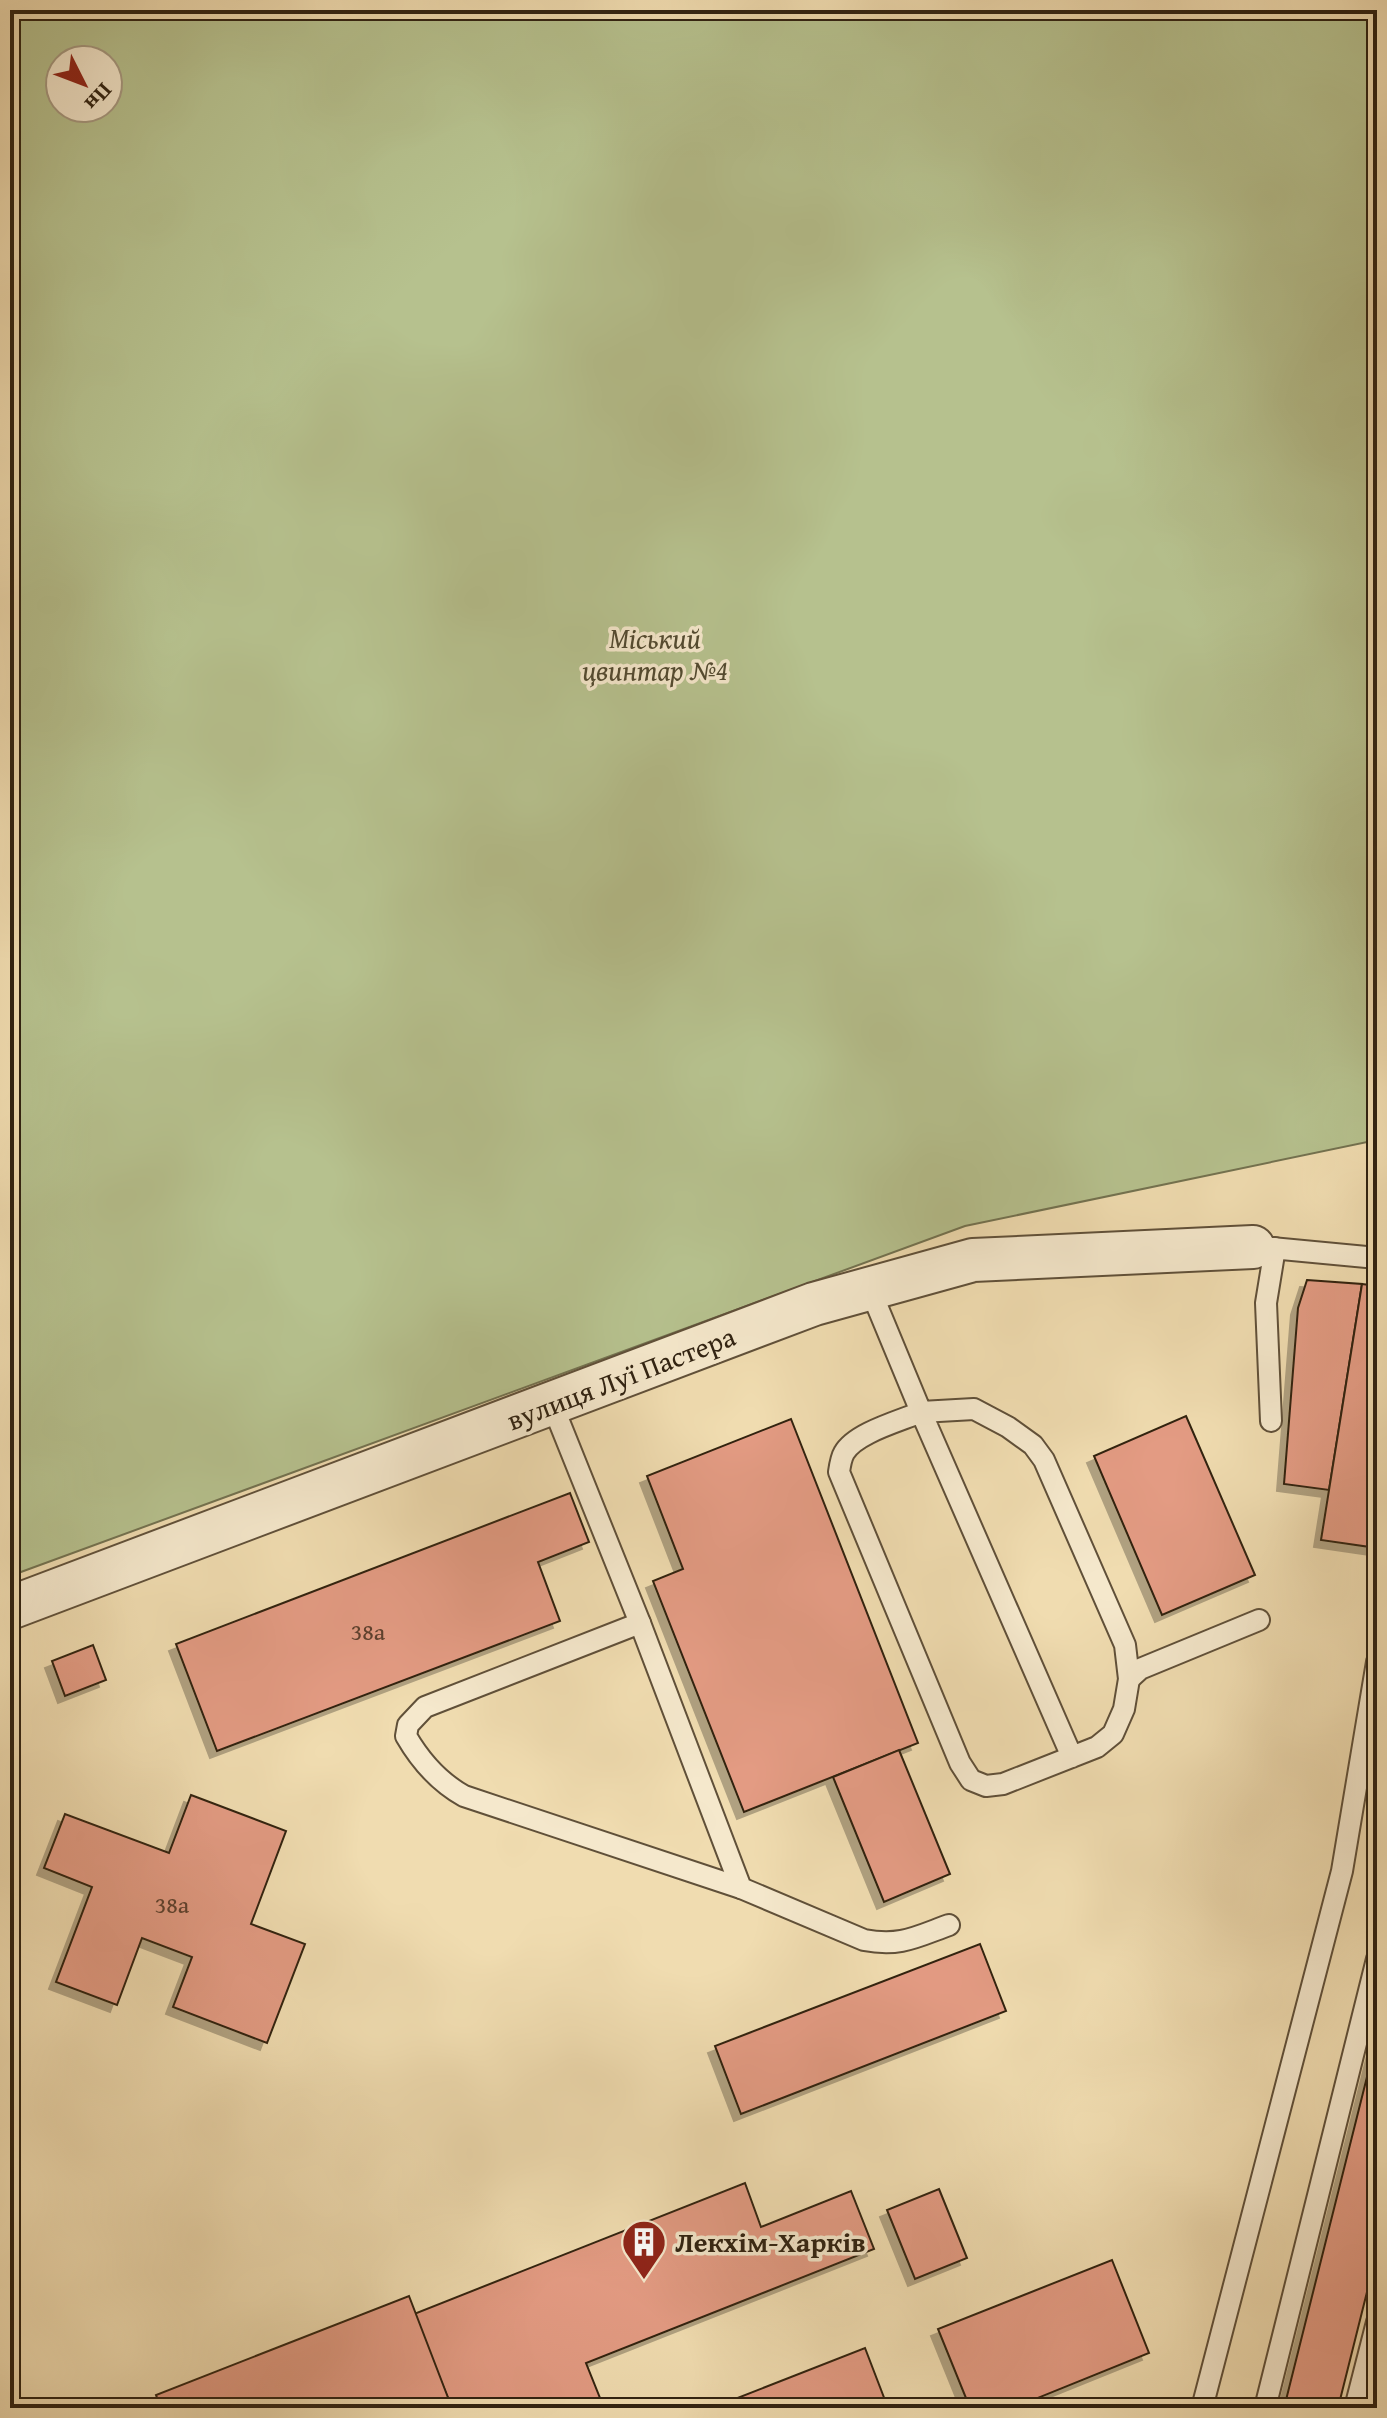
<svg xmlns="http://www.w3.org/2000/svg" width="1387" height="2418" font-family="'Gentium Book Plus',serif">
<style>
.green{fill:#b6c18e;stroke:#737250;stroke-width:2;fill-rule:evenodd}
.building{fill:#e39b83;stroke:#302211;stroke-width:2;filter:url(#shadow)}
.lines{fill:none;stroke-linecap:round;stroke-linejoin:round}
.lane-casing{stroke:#605039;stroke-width:24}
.street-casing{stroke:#605039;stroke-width:46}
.lane{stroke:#f5e8cc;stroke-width:20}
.street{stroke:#f5e8cc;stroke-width:42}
.labels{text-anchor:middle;stroke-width:7;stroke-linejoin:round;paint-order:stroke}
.number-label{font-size:24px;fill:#5d402e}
.park-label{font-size:28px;font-style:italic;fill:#524a30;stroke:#f5e8cc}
.street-label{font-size:28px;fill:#302211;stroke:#f5e8cc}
.poi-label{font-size:28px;font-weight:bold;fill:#302211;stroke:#f5e8cc;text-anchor:start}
</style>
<defs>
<filter id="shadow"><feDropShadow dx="-7" dy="7" stdDeviation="0" flood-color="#0004"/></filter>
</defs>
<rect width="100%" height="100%" fill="#f0dcb0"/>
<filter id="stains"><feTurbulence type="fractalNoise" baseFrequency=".0025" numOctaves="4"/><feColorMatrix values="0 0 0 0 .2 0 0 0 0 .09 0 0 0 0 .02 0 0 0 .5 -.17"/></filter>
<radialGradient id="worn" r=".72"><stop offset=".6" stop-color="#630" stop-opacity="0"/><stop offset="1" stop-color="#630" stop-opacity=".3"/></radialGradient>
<path class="green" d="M10,10H1377V1140L965,1226L10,1576ZM60,60H108V108H60Z"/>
<g class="building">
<path d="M1307,1280L1362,1284L1329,1490L1284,1484L1298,1308Z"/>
<path d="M1362,1284L1377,1286V1548L1321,1540Z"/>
<path d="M1186,1416L1255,1575L1162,1615L1094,1456Z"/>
<path d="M791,1419L918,1743L744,1812L653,1581L683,1569L647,1476Z"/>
<path d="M570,1493L589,1542L538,1562L560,1621L217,1751L176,1644Z"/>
<path d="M93,1645L106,1680L65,1696L52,1661Z"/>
<path d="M899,1750L950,1874L884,1902L833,1777Z"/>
<path d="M191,1795L286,1831L251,1924L305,1944L267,2043L173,2007L192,1957L142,1938L117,2005L56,1982L92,1887L44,1868L65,1814L169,1853Z"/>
<path d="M980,1944L1006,2011L741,2114L715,2046Z"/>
<path d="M1377,2037V2252L1338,2408H1284Z"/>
<path d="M745,2183L761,2227L851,2191L874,2249L586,2363L604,2408H452L414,2314Z"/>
<path d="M939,2189L967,2258L915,2279L887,2210Z"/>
<path d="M1112,2260L1149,2353L1013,2408H970L938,2329Z"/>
<path d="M409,2296L452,2408H409L406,2399L381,2408H161L156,2395Z"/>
<path d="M865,2348L888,2408H712Z"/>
</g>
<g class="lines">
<g class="lane-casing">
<g id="lane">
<path d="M1261,1247L1377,1258"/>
<path d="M870,1289L921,1412C900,1421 855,1433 844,1453C841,1458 840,1465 839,1472L960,1763L971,1780L986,1786L1003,1784L1097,1747L1113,1734L1124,1709L1129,1679L1125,1645L1044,1460L1033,1445L1008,1427L974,1409L921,1412L1072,1757"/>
<path d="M552,1404L640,1623L741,1888L864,1940C900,1947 916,1937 949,1925"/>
<path d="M1271,1421L1266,1303L1275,1248"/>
<path d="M640,1623L425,1707L408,1725L406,1736C421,1762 439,1782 464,1796L741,1888"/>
<path d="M1129,1679L1140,1669L1259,1620"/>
<path d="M1202,2408L1342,1871L1377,1662"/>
<path d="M1265,2408L1377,1959"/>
<path d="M1355,2408L1377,2322"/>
</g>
</g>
<g class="street-casing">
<path id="street" d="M10,1608L814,1304L973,1260L1253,1247"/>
</g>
<use href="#lane" class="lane"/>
<use href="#street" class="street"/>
</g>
<defs>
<g id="building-pin" transform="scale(2.3)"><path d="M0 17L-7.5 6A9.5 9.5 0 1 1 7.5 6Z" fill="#8f2418" stroke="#f5e8cc"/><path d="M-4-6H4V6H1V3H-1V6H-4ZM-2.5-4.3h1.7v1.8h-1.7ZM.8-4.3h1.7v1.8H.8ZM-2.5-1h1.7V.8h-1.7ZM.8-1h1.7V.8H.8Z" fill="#fff"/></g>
</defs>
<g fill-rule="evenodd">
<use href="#building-pin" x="644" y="2242"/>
</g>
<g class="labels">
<g class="number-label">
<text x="368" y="1640">38а</text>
<text x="172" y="1913">38а</text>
</g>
<g class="park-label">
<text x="655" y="648">Міський<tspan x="655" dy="32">цвинтар №4</tspan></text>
</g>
<g class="street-label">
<text transform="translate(621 1378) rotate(-21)" y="10">вулиця Луї Пастера</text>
</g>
<g class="poi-label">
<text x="675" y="2252">Лекхім-Харків</text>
</g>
</g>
<rect width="1387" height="2418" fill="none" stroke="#f0dcb0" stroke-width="40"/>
<rect x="12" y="12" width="1363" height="2394" fill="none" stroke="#302211" stroke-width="4"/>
<rect x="20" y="20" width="1347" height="2378" fill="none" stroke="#302211" stroke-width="2"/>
<g transform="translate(84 84) rotate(132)"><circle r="38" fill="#f5e8cc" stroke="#a69981" stroke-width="2"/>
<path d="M0-6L14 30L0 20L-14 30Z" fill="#8f2418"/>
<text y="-12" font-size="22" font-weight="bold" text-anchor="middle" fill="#302211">Пн</text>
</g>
<rect width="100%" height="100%" filter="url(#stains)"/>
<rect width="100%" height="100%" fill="url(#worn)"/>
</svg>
